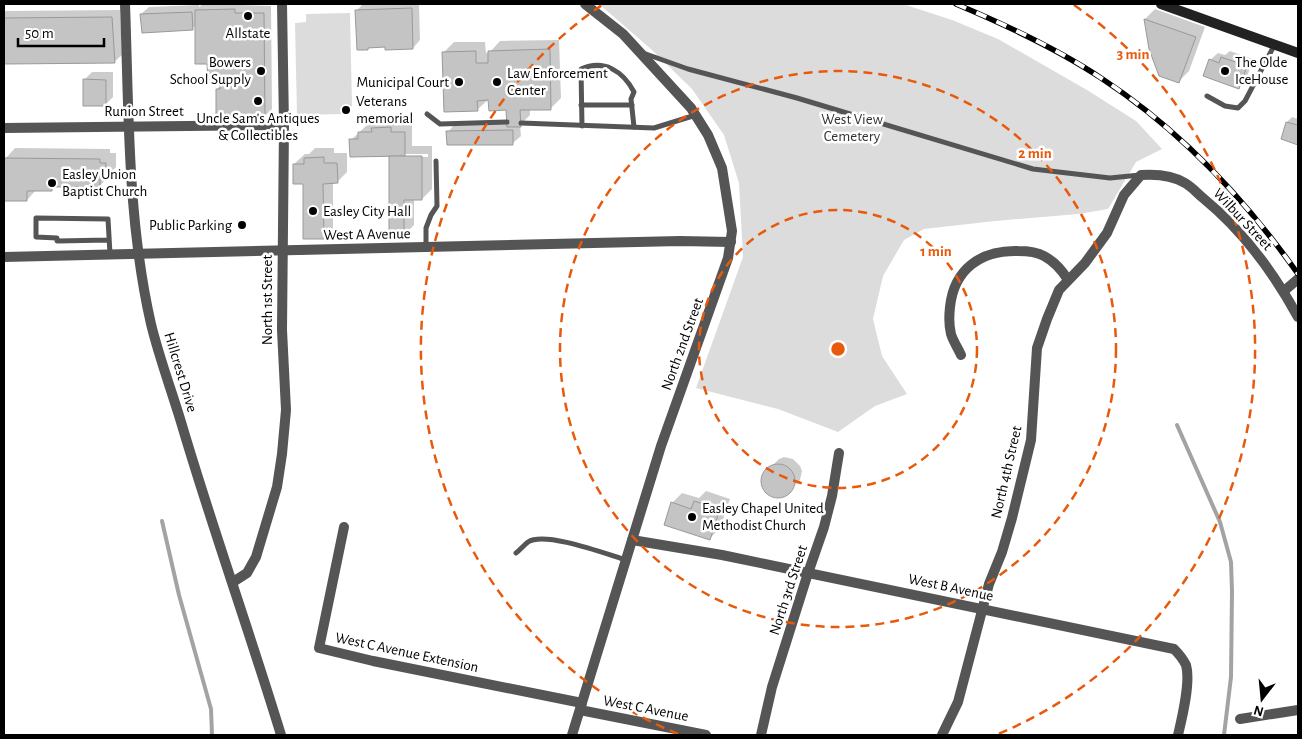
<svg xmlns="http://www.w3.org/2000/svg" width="1302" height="739" font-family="'Alegreya Sans',sans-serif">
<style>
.green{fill:#dcdcdc}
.shadow{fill:#0003;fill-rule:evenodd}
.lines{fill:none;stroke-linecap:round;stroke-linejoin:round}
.stream{stroke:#a3a3a3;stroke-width:4}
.building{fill:#c4c4c4;stroke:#999}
.service{stroke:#555;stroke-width:5}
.minor{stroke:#555;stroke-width:10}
.tertiary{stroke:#555;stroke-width:10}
.secondary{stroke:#222;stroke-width:10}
.rail-casing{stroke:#000;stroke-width:5.5}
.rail{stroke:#fff;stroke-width:4;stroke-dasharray:11;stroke-linecap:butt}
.ring{fill:none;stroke:#e8590c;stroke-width:2.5;stroke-dasharray:9 6}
.poi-dot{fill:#000;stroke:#fff;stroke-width:2}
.labels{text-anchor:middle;stroke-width:5;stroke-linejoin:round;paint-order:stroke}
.poi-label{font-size:15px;fill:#000;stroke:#fff;text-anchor:start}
.street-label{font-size:15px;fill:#000;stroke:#fff}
.park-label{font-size:15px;fill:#333;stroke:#fff}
.centre{fill:#e8590c;stroke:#fff;stroke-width:2.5}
.ring-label{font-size:15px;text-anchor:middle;font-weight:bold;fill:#e8590c;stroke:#fff;stroke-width:5;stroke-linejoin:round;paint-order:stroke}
</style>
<rect width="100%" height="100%" fill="#fff"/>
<g class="green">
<path d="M599,4H903L952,20L998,39L1087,90L1136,121L1162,149L1136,162L1108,209L1078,214L995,221L924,229L904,240L883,276L873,319L882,356L907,394L875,406L838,432L778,409L696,388L743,257L739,183L724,135L692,89L652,50Z"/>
<path d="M350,13L352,106L343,107V114L297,115L295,23L306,22V14Z"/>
</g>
<g class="shadow">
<path d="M203,4L271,6L272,109L264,117L217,89L221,85V78L209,62L196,25L192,29L141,14L149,7L199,5V7Z"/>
<path d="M363,4H419L420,40L413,48L387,46H371L368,49L357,10Z"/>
<path d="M1155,9L1205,27L1189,71L1179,81L1145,19Z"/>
<path d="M120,10L122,55L114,62L4,63V11Z"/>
<path d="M559,40L561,98L551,108L530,109V115L520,125L521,136L513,143L448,132L455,124L508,123V109L490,98L477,110L443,53L454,42H485L486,53H489L500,41Z"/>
<path d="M1230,51L1253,59L1246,80L1239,87L1210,60L1218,53L1225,55Z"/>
<path d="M92,72H113V97L105,105L84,80Z"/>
<path d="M1292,117L1298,119V144L1282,139L1287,122Z"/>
<path d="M398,120V125H412V146H432V189L422,199H414V225L404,235L390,155L351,140L367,125H376L380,121ZM405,154H428V157H402Z"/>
<path d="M15,148L110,149V153H116V167L100,186L56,185L52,190L37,189L27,200L5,159Z"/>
<path d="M315,148H334V153H347V172L337,182H333V228L323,238L304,182L294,164L305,154H309Z"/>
<path d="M784,457L793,459L800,466L802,471L800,480L784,495L775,496L771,495L764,488L762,484L764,474L779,459Z"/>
<path d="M706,491L730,499L720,528L710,538L672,503L682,493L699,498Z"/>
</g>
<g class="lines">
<g class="stream">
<path d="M1177,425L1220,522L1231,562L1232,591L1231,677L1224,735"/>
<path d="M162,521L179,595L211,709L212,735"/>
</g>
</g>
<g class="building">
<path d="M412,8L413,49L385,50V47L368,48V50H357L355,10Z"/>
<path d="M235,9V13H264L265,118L216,119V89H220V80H208L207,64H195V10Z"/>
<path d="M192,12L193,30L142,33L140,14Z"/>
<path d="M112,17L115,63L4,64V18Z"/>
<path d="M1144,19L1196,37L1179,83L1159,76L1149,49Z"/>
<path d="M550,49L551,110H520L521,127H507L506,110L489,111L488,100L477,101L478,111L444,112L442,52L476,51V63H488V51Z"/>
<path d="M1221,57L1247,66L1239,89L1203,76L1209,59L1219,63Z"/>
<path d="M83,79L106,80V106H83Z"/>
<path d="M1286,122L1298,125V145L1281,139Z"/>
<path d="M391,127V132H405V156L350,157L349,139H358V132H372L371,128Z"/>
<path d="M513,130V145H447L446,131Z"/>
<path d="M389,156H422V200H404V236H389Z"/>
<path d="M324,157V163H337L338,183L323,184L324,239H303V184H293V164H304V158Z"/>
<path d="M4,158L100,159V163H106V179H100V187H52V191H27V201H4Z"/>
<circle cx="778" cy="481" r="17"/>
<path d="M694,501L720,509L710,540L664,525L671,502L691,509Z"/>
</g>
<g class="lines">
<g class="service">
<path d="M643,53L688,69L797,98L1033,169L1110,178L1140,175"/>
<path d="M1207,96L1225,106L1238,108L1245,101L1275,44"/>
<path d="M581,105H632"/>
<path d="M427,114L440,124L507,122"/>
<path d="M521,123L654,128L696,115"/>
<path d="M582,126L581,69C604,59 623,71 634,92L631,99L634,127"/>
<path d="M109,240L57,241V238L36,237V218L108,219L110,254"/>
<path d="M426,247V228L431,215L437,206L436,161"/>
<path d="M516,553C520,550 524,545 528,542C545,531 606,554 626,560"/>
</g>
<g class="minor">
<path d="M4,128L284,125"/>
<path d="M4,257L680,241L731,242"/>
<path d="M1284,291L1298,279"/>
<path d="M961,355C958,348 953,341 951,334C949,326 949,316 950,307C954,269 981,250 1018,251C1026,251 1037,252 1044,256C1055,262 1062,270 1068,280"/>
<path d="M344,527L319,648L373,661L582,703"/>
<path d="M632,540L722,555L1174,649C1179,654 1183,659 1186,665C1191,682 1182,718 1178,735"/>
<path d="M233,582L247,573L256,557L277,487L282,454L286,410L282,330L284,125L282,4"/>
<path d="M580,710L706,735"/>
<path d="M1240,719L1298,710"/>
<path d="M572,735L661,446L728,258L732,231L722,168L708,135L691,108L623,34L585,4"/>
<path d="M761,735L772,687L808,573L824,527L832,496L839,453"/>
<path d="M942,735L958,702L989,584L1002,552L1012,518L1031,440L1037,348L1047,319L1059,290L1085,263L1107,233L1124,195L1141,175C1156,174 1172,175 1185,183C1192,187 1197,193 1203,198C1242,230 1274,273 1298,317"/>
</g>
<path class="tertiary" d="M125,4C129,111 127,219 151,324C159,357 171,389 181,422C212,527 249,630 281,735"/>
<path class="secondary" d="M1161,4L1298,53"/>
<g class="rail-casing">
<path id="rail" d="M956,4C1006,25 1056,48 1101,78C1179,129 1245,199 1298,274"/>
</g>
<use href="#rail" class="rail"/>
</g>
<g class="ring">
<circle cx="838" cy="349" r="139"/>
<circle cx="838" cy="349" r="278"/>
<path d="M678 734A417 417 0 0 1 602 5M1074 5A417 417 0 0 1 998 734"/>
</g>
<g class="poi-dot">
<circle cx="248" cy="16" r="5"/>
<circle cx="261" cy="71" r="5"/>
<circle cx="1225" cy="71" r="5"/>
<circle cx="459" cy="82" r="5"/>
<circle cx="497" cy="82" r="5"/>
<circle cx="258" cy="101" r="5"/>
<circle cx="346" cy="110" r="5"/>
<circle cx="52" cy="183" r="5"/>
<circle cx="313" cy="211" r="5"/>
<circle cx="242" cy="225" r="5"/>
<circle cx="692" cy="517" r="5"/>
</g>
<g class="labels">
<g class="poi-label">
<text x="248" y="38" text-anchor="middle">Allstate</text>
<text x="251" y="67" text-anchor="end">Bowers<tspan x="251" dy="17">School Supply</tspan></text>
<text x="1235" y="67">The Olde<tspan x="1235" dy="17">IceHouse</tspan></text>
<text x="507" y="78">Law Enforcement<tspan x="507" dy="17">Center</tspan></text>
<text x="449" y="87" text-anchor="end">Municipal Court</text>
<text x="356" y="106">Veterans<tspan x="356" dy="17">memorial</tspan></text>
<text x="258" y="123" text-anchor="middle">Uncle Sam's Antiques<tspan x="258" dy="17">&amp; Collectibles</tspan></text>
<text x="62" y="179">Easley Union<tspan x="62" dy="17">Baptist Church</tspan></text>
<text x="323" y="216">Easley City Hall</text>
<text x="232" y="230" text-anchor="end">Public Parking</text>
<text x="702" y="513">Easley Chapel United<tspan x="702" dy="17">Methodist Church</tspan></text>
</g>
<g class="street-label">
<text x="144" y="116">Runion Street</text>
<text transform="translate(1243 219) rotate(47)" y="5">Wilbur Street</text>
<text transform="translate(367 234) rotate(-1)" y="5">West A Avenue</text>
<text transform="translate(267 300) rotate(-90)" y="5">North 1st Street</text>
<text transform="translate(682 344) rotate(-70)" y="5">North 2nd Street</text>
<text transform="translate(181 372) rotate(73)" y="5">Hillcrest Drive</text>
<text transform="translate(1006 472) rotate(-77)" y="5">North 4th Street</text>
<text transform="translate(951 587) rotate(12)" y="5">West B Avenue</text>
<text transform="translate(788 590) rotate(-72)" y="5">North 3rd Street</text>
<text transform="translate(407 652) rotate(12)" y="5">West C Avenue Extension</text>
<text transform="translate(646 708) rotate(11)" y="5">West C Avenue</text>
</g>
<g class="park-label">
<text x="852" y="124">West View<tspan x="852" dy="17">Cemetery</tspan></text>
</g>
</g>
<circle cx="838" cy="349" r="8" class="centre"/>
<g class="ring-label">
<text x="1133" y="59">3 min</text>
<text x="1035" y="158">2 min</text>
<text x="936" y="256">1 min</text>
</g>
<rect width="1302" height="739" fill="none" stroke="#000000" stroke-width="10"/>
<g transform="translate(1262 699) rotate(196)" stroke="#ffffff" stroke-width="4" paint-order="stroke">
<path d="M0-4L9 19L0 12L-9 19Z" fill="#000000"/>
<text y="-8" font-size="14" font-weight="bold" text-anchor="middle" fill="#000000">N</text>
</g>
<path d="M18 38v8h86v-8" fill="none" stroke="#000000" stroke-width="2.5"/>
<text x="25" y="38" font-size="15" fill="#000000" stroke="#ffffff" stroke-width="4" paint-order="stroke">50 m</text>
</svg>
